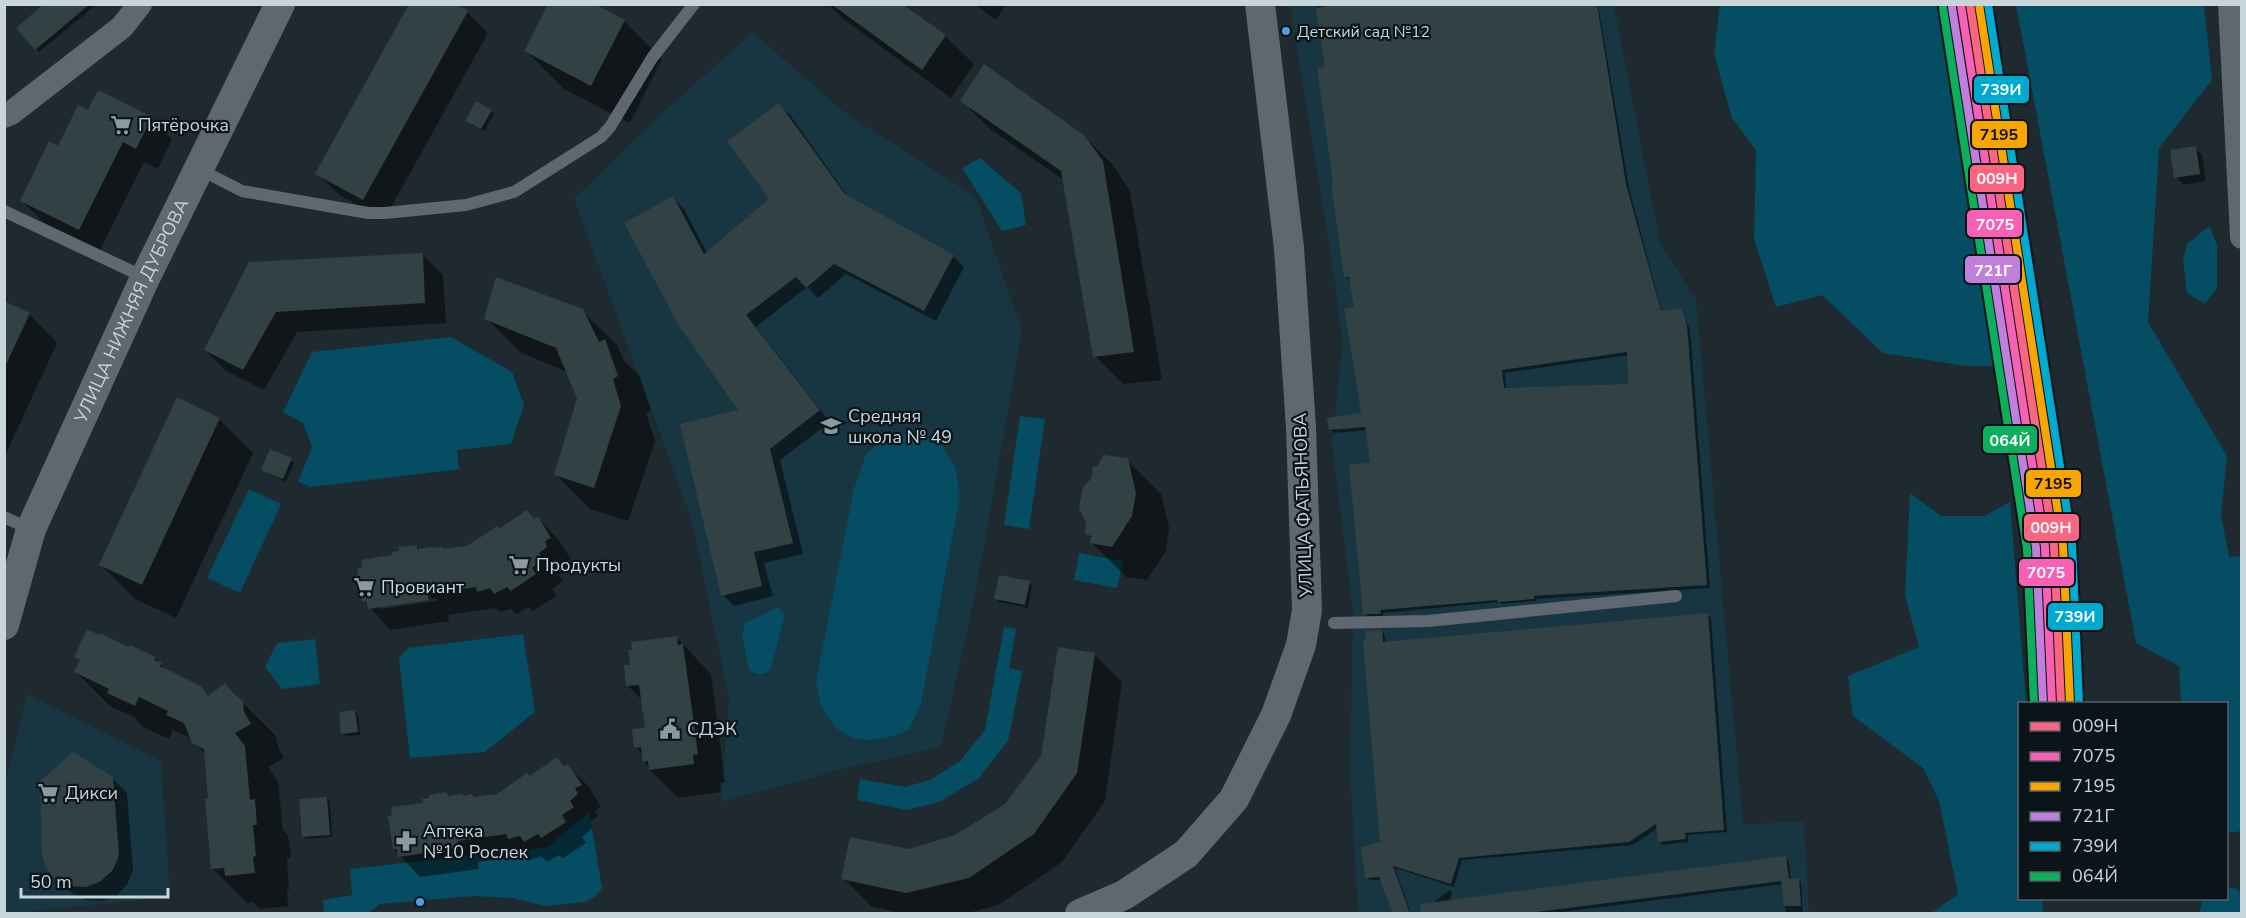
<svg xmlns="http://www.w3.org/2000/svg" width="2246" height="918" font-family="'Nunito Sans',sans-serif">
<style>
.built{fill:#173641}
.green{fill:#044d62}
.shadow{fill:#0007;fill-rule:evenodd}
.building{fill:#324144;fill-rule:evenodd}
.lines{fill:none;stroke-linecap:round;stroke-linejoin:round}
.service{stroke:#5f6871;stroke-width:12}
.minor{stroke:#5f6871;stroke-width:24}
.tertiary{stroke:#5f6871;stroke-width:30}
.rail-1-casing{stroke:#0a1419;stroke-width:12}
.rail-2-casing{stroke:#0a1419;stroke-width:12}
.rail-3-casing{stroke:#0a1419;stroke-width:12}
.rail-4-casing{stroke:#0a1419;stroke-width:12}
.rail-5-casing{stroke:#0a1419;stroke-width:12}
.rail-6-casing{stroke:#0a1419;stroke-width:12}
.rail-1{stroke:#fa6682;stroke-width:8}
.rail-2{stroke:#f860b3;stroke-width:8}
.rail-3{stroke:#f7a600;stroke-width:8}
.rail-4{stroke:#c07fdc;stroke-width:8}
.rail-5{stroke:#00a9ce;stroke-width:8}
.rail-6{stroke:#0daf5c;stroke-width:8}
.bus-dot{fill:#4d9ee5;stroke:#0a1419;stroke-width:2}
.labels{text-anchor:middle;stroke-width:4.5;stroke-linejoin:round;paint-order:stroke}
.bus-label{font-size:16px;fill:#c8d6dc;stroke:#0a1419;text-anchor:start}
.poi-label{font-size:18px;fill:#c8d6dc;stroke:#0a1419;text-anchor:start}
.street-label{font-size:18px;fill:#c8d6dc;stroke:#0a1419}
.line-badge{stroke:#0a1419;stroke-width:2}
.badge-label{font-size:16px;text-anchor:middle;font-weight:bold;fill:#fff}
.pale-badge-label{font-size:16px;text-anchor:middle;font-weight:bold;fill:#111}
</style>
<rect width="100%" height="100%" fill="#1e2a2f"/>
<g class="built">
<path d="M1290,5H1614L1660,243L1696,300L1743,824L1804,822L1809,913H1358L1350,770L1353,615L1332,444L1342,345L1337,295Z"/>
<path d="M753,32L844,112L976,197L1022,331L976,591L941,747L843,769L721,802L729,699L692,521L574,199L661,114Z"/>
<path d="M27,694L161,761L170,897L5,914V785Z"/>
</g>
<g class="green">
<path d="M1720,4L1942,5L1957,100L1993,279V366H1966L1883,353L1822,295L1776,307L1754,239L1756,150L1732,118L1714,54Z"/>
<path d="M2016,5H2204L2212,80L2159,148L2148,322L2227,456L2221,515L2229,557L2242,556L2241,831L2227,833L2226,704L2181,703L2179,666L2136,643Z"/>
<path d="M980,158L1021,193L1026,225L1002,231L962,168Z"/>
<path d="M2209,226L2217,244V288L2205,304L2187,293L2183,259L2187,244Z"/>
<path d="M451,337L512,372L524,405L511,444L457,450L459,469L311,487L298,482L312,447L303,423L283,412L312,352Z"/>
<path d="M1020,416L1045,419L1029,529L1004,525Z"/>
<path d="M917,434L941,444L955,467L960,496L921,703L909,730C875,744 843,748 823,709C819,701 818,689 816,681L854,489L866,454L889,435Z"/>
<path d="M249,489L281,504L240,593L207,578Z"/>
<path d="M1910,493L1941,516H1984L2010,502L2026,703L2020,704V898L2042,899L2043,913H1932L1958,894L1939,801L1923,768L1853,716L1848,676L1919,647L1905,595Z"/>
<path d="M1079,553L1123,561L1117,588L1074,580Z"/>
<path d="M778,607L785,615L770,671C762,675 757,675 749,670L742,636L745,623Z"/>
<path d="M1004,627L1016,629L1009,668L1022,671L1008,741L978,779L939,802L907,810L857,800L860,779L905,787L930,780L960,761L985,730Z"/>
<path d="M523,634L535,712L485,752L410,758L399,658L408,648Z"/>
<path d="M315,639L320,684L282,689L265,667L277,643Z"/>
<path d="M589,812L602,888L595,897L585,902L546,906L512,898L474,896L380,904L368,913H324L323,900L352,895L350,869L548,847Z"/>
<path d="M2227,887L2238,889L2241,896V913H2199L2203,899L2226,898Z"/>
</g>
<g class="shadow">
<path d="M46,4H97L39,52L18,28Z"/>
<path d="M828,4H899L945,36L974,64L951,98L842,18Z"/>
<path d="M974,4H1006L996,20Z"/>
<path d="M1317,4H1598L1629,188L1662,313L1681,310L1690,328L1710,588L1536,599V601L1502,604L1500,602L1383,613V616L1368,617L1365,613L1371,464L1366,430L1334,433L1330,429L1363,414L1356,308L1351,280L1345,277L1335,184L1327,68ZM1629,355V386L1506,390L1505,373Z"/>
<path d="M467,12L488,33L384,220L338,194L317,173Z"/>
<path d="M624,21L662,59L630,123L564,89L526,51Z"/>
<path d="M962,101L1084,136L1113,165L1130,191L1162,380L1123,384L1095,356L1064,180L990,129Z"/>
<path d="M779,105L790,115L849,198L953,256L964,267L936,321L846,274L818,298L807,287L756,327L830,422L780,460L803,554L764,563L773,596L734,606L723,595L741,410L673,198L684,209L707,253L771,199Z"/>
<path d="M491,111L494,114L484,131L470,124Z"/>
<path d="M89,112L151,118L172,139L158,169L144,162L100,250L43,222L22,201L59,148Z"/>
<path d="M2195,148L2202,155L2206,181L2183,185L2176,177Z"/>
<path d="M422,254L443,275L446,323L297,332L264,390L226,371L205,350L250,263Z"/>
<path d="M4,303L29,314L57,343L4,458Z"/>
<path d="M582,311L617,345L624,361L639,375L651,410L646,413L655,441L628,521L590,509L556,475L579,398L567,372L520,352L486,318Z"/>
<path d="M219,419L253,453L176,618L135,599L101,565Z"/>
<path d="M291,460L294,463L286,482L263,470Z"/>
<path d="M1127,460L1161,494L1169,528L1166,551L1147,580L1126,577L1092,543L1093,539L1087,534L1092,480Z"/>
<path d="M538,518L558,539L571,559L565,562L568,569L559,575L563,581L552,589L556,596L533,611L529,607L516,614L511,609L500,612L495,608L448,615L449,621L390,630L364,601L394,556L416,546L420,550L444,551L467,548L499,530ZM436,598L437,601L380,609V606Z"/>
<path d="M1029,583L1032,586L1028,608L999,602L996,599Z"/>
<path d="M1707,615L1711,618L1727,832L1688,835V842L1663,845L1659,841L1658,828L1633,845L1462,860L1454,887L1395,868L1411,914H1394L1382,880H1370L1367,877L1382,843L1381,632L1385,635V644Z"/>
<path d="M676,637L711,674L725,782L720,783L721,792L678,798L650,770L644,761L643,755L636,747L647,729L643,701L628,686L631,666Z"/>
<path d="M1094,654L1122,682L1105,801L1062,862L998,905L964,914H904L871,906L843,878L909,851L956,837L1006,805L1043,757Z"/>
<path d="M76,657L155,658L168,672L200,687L210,697L225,685L276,736L278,747L284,758L268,767L278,782L283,830L288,835L291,858L287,859L289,890H287L288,906L260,909L253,902L247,903L213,869L206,755L192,739L173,730L169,739L143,727L134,717L110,706L76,672L80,661Z"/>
<path d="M355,711L358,715L360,735L346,736L343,733Z"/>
<path d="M568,766L589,787L601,807L595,810L598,816L590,822L593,828L582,837L586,843L563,858L559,855L547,862L541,856L530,860L525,855L478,862L479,869L420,877L394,849L424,804L446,794L450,797L472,796L474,798L497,795L530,778Z"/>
<path d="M112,778L127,793L133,870L127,885L116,896L101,901L86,900L72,893L57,878Z"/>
<path d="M327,798L330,802L332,837L306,839L303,836Z"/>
<path d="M1785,857L1789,861L1791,880L1798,879L1801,882L1803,914H1786L1783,884L1546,914H1418L1450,890L1452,893L1450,901Z"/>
</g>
<g class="building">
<path d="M44,4H90L35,50L16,28Z"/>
<path d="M409,4H456L468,11L363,200L315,174Z"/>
<path d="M548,4H595L625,20L591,86L524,51Z"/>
<path d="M831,4H902L946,35L922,70Z"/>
<path d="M1338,4H1597L1626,184L1661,311L1681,308L1687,324L1707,585L1534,596V599L1498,602L1497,600L1380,610L1381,614H1363L1349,465L1370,462L1365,427L1329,430L1327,418L1361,413L1344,308L1354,307L1349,277H1344L1331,183H1333L1317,68L1325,67L1316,8ZM1627,352L1628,384L1504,388L1502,370Z"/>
<path d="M984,64L1084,135L1103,161L1134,352L1093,357L1061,171L960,101Z"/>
<path d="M98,90L152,117L136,149L123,142L79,230L20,201L49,141L58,146L78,105L88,110Z"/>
<path d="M476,101L492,110L481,129L465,121Z"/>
<path d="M779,103L845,194L954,255L924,311L834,264L806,288L796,277L746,315L820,410L770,449L793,543L754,552L762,586L721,596L680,424L738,410L679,326L624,223L673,196L704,254L769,199L727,141Z"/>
<path d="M2196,146L2200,174L2174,178L2170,150Z"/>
<path d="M423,253L425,303L276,312L243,370L204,350L249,262Z"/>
<path d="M496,277L583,309L599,342L605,339L618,376L613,379L621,406L594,488L554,475L577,398L556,348L484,319Z"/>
<path d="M4,301L30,313L4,369Z"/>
<path d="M177,397L220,418L142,585L99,565Z"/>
<path d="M270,449L292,458L283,479L261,470Z"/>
<path d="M1103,455L1128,458L1136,493L1132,516L1112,547L1090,543L1091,536L1085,534L1086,523L1079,508L1083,487L1091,479L1093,466H1098Z"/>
<path d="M527,510L534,519L538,516L551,538L545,541L547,547L539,553L543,559L532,568L536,574L511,591L507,587L494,594L490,588L477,592L476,587L428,594L429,600L368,609L366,601L362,602L357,568H362L361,560L392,555V552L399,551V547L417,545V549L433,547V548L443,547V549L467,546L497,526L499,529Z"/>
<path d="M999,575L1030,581L1025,605L994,599Z"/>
<path d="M1708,613L1724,830L1685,833L1686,839L1658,842L1656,824L1629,842L1459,858L1451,884L1393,866L1410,914H1393L1379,877L1365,878L1361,847L1380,842L1363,641L1366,640L1365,631L1382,630L1383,642Z"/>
<path d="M87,629L99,635L100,633L129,647L130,645L156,657L154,660L162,663L160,666L201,686L208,696L225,683L234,694L243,701L244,712L251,724L235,733L245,746L250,800L255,799L257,825H253L256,856L253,857L255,873L225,876L224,868L211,869L205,799H208L204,749L192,743L184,723L166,715L168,711L139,697L135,706L107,693L109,689L74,672L80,660L74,657Z"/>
<path d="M677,636L678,645L683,644L698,754L693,755L694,764L649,770L648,761L643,762L641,747L634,748L632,729L645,728L639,685L626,686L624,665H630L628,650H632L631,642Z"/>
<path d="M1058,647L1095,653L1077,773L1034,834L969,878L906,893L841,879L850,837L909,849L955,835L1005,804L1041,756Z"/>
<path d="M355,710L358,732L341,734L339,712Z"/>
<path d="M73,752L113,777L119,855L113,870L101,881L86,887L70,886L55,879L46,868L42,855L40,781Z"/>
<path d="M557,757L564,766L568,764L582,785L575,788L578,794L570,801L574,807L562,815L566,822L541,838L538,834L524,842L520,836L508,839L506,834L458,841L459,848L398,857L397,849H393L388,816L392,815L391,807L423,803L422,799L429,798V795L447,792L448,796L463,794V796L473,794V797L497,794L527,773L530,776Z"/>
<path d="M327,797L330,835L302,837L299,799Z"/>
<path d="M1786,856L1789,879L1799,878L1801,906H1784L1781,881L1521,914H1421L1420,904Z"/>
</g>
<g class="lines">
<g class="service">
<path d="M199,169L242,191L368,213H385L466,205L514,192L601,137L610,127L652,58L694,4"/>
<path d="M4,211L144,277"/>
<path d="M4,517L30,529"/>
<path d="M1334,623L1428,621L1676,596"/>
</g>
<g class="minor">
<path d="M2230,4L2242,237"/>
<path d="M4,116L11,113L122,27L140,4"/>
</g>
<g class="tertiary">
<path id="s1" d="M4,625L31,529L145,278L280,4"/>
<path d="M1080,914L1124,895L1186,854L1234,799L1276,715L1301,645L1307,610L1301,428L1289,248L1260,4"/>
</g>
<g class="rail-1-casing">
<path id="rail-1" d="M1970,4L2054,546L2061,704"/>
</g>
<g class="rail-2-casing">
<path id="rail-2" d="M1961,5L2045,547L2052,704"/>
</g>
<g class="rail-3-casing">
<path id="rail-3" d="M1979,4L2063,545L2070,704"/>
</g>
<g class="rail-4-casing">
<path id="rail-4" d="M1952,7L2036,548L2043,704"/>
</g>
<g class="rail-5-casing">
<path id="rail-5" d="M1988,4L2072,543L2079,703"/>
</g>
<g class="rail-6-casing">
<path id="rail-6" d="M1943,8L2027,549L2034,704"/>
</g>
<use href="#rail-1" class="rail-1"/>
<use href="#rail-2" class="rail-2"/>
<use href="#rail-3" class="rail-3"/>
<use href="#rail-4" class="rail-4"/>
<use href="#rail-5" class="rail-5"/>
<use href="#rail-6" class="rail-6"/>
</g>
<defs>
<g id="supermarket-bare" transform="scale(1.62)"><path d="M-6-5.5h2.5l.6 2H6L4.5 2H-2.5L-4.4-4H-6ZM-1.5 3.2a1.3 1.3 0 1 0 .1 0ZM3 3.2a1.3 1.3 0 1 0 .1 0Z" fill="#8c9a9f" stroke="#0a1419" stroke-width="2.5" paint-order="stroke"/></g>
<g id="school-bare" transform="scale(1.62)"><path d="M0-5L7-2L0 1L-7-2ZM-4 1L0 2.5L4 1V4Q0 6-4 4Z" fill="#8c9a9f" stroke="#0a1419" stroke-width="2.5" paint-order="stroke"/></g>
<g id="civic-bare" transform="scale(1.62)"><path d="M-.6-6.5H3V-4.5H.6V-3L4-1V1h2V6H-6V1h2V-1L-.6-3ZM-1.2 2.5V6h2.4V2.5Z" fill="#8c9a9f" stroke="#0a1419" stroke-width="2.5" paint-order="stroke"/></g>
<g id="pharmacy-bare" transform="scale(1.62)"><path d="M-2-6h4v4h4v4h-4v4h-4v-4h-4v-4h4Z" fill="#8c9a9f" stroke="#0a1419" stroke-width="2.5" paint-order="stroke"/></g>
</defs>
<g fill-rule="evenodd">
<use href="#supermarket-bare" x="121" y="125"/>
<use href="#school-bare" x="831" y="426"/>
<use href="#supermarket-bare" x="519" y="565"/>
<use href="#supermarket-bare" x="364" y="587"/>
<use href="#civic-bare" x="670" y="729"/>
<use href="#supermarket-bare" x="48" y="793"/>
<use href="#pharmacy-bare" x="406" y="841"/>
</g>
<g class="bus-dot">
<circle cx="1286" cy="31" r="5"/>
<circle cx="420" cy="902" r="5"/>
</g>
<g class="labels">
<g class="bus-label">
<text x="1297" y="37">Детский сад №12</text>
</g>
<g class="poi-label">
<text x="138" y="131">Пятёрочка</text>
<text x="848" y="422">Средняя<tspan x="848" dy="21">школа № 49</tspan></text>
<text x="536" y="571">Продукты</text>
<text x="381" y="593">Провиант</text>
<text x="687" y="735">СДЭК</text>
<text x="65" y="799">Дикси</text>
<text x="423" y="837">Аптека<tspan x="423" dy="21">№10 Рослек</tspan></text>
</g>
<g class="street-label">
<text dy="6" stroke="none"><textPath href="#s1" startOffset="340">УЛИЦА НИЖНЯЯ ДУБРОВА</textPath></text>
<text transform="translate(1303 505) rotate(-92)" y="6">УЛИЦА ФАТЬЯНОВА</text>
</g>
</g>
<g class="line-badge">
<rect x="1973" y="75" width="57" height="29" rx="6" fill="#00a9ce"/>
<rect x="1971" y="120" width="57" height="29" rx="6" fill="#f7a600"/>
<rect x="1969" y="164" width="56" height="29" rx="6" fill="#fa6682"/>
<rect x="1966" y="209" width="57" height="29" rx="6" fill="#f860b3"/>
<rect x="1964" y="255" width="57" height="29" rx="6" fill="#c07fdc"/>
<rect x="1982" y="425" width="56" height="29" rx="6" fill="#0daf5c"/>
<rect x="2025" y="469" width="57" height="29" rx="6" fill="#f7a600"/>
<rect x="2023" y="513" width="57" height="29" rx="6" fill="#fa6682"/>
<rect x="2018" y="558" width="57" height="29" rx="6" fill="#f860b3"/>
<rect x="2047" y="602" width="57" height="29" rx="6" fill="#00a9ce"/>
</g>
<g class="badge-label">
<text x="2001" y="95">739И</text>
<text x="1997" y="184">009Н</text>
<text x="1995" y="230">7075</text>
<text x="1993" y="276">721Г</text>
<text x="2010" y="446">064Й</text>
<text x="2051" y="533">009Н</text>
<text x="2046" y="578">7075</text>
<text x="2075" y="622">739И</text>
</g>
<g class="pale-badge-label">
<text x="1999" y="140">7195</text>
<text x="2053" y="489">7195</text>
</g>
<rect width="2246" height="918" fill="none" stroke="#c8d6dc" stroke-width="12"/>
<rect x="2018" y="702" width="210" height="198" fill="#0a1419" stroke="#566267" stroke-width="1.5"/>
<rect x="2030" y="722" width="30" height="9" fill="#fa6682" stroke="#566267" stroke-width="1.5"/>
<text x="2072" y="732" font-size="18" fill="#c8d6dc">009Н</text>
<rect x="2030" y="752" width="30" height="9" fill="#f860b3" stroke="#566267" stroke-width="1.5"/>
<text x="2072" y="762" font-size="18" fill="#c8d6dc">7075</text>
<rect x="2030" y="782" width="30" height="9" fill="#f7a600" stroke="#566267" stroke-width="1.5"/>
<text x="2072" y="792" font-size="18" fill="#c8d6dc">7195</text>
<rect x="2030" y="812" width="30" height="9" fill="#c07fdc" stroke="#566267" stroke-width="1.5"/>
<text x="2072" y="822" font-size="18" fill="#c8d6dc">721Г</text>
<rect x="2030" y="842" width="30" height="9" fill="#00a9ce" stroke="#566267" stroke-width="1.5"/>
<text x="2072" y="852" font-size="18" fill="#c8d6dc">739И</text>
<rect x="2030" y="872" width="30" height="9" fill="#0daf5c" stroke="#566267" stroke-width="1.5"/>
<text x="2072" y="882" font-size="18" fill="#c8d6dc">064Й</text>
<path d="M21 888v9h147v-9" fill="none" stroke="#c8d6dc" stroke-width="3"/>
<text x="30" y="888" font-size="18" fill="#c8d6dc" stroke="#0a1419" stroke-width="4.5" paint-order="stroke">50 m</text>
</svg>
